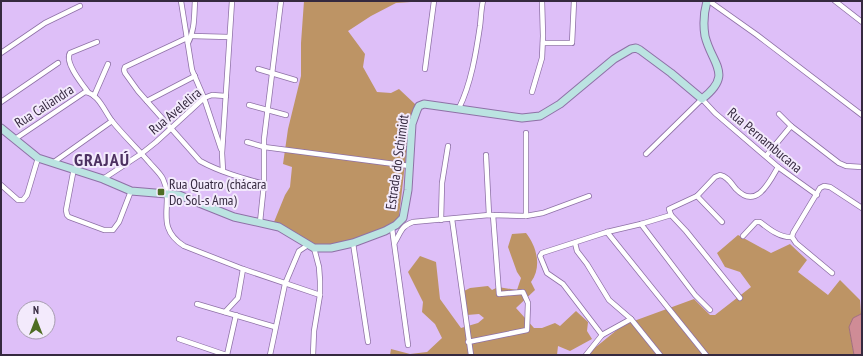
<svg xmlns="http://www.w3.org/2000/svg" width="863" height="356" font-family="'PT Sans Narrow',sans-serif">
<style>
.green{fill:#bd9465}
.water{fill:#cf8c96;stroke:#a16e7c}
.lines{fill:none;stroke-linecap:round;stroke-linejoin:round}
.street-casing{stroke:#8e71a6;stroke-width:6}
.secondary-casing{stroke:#8e71a6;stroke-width:9}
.street{stroke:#fff;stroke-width:4.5}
.secondary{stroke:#bbe3e1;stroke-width:7}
.poi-dot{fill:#4e6d23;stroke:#f3eafc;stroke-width:1.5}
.labels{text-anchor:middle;stroke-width:4;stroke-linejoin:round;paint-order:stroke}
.street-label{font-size:14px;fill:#35293f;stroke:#f3eafc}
.poi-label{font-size:14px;fill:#35293f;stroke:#f3eafc;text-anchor:start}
.district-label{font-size:18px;font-weight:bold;letter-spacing:1px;fill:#4d3161;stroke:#f3eafc}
</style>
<rect width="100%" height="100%" fill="#debff8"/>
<g class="green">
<path d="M304,1H412L411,2L396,3L371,16L348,31L365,54L363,67L377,92L391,93L399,89L416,105L410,121L399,216L395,224L366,236L341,243L318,247L308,244L274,222L285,195L290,187L292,167L283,164L288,129L301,76V43Z"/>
<path d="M526,233C537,247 542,267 531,282L535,290L516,308L534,328H542L555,323L560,326L576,311L588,322L587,331L592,339L570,351L558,346L557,355H390L391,349L410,354L427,352L442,338L435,324L422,312L423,302L408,272L420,256L436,262L440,299L461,328L478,323L484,318L479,314L467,315L462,292L470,288L488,286L492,290L498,287L517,290L521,278L517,272L508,247L512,234Z"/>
<path d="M738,235L771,253L790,244L807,260L798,272L828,295L840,280L860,300L861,314L853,318L849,327L854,355H586L623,325L694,299L710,315H715L751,287L740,272L725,267L717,253Z"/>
</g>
<path class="water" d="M861,314L862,315V355H854L849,327L853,318Z"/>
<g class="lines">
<g class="street-casing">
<g id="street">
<path d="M181,1L192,70L204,98L221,149"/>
<path d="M709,1L757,35L862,115"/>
<path d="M835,1L862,22"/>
<path d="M192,36L229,37"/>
<path d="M187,38L125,67L124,70L125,73L138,91L200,161C220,172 242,178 264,184"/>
<path d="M188,43C195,30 194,15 195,1"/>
<path d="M543,43H572L574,1"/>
<path d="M1,53L45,23L80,6"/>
<path d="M258,69L295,80"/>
<path d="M425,69L434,1"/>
<path d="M88,92C82,84 64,62 70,53L97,42"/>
<path d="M532,92L542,58L543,36L542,1"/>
<path d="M94,96L108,64"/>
<path d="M147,101L195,76"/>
<path d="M1,102L58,63"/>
<path d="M249,105L286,115"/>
<path d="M459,108C471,84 476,53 480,26C481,18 481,9 483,1"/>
<path d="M779,114L791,126L839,163L846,166L862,167"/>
<path d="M15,139L85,92C98,93 105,112 112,121C123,135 137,148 149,162C153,167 160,173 163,179C175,204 153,226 184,246L243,269L320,295"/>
<path d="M247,142L264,147L410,166"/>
<path d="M646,154L702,99L715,113L778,167L817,195"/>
<path d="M486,155L489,215"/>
<path d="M766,156L791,126"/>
<path d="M54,162L112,121"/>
<path d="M74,168L66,210L67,215L69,217L104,230H113L119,222L131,191"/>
<path d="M223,171L222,153L232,1"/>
<path d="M103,179L141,154L156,142L204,98L212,95L226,96"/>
<path d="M1,185L18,200H23L27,195L38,158"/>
<path d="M697,196L722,222"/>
<path d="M526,216L543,213L589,196"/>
<path d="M452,219L471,355"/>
<path d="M441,220L442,183L448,146"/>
<path d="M260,222L264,184V139L281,1"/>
<path d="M641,224L695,295L710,310"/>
<path d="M392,228L408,345"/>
<path d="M607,232L706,355"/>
<path d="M743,236L756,222H760C769,229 780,238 792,237"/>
<path d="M395,242C401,232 401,226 413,222L489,215L526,216V133"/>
<path d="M353,243L368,342"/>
<path d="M575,243L577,251L587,264L609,300L631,319L660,355"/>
<path d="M832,273L796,243L792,237L793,233L820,188L824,186L830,187L862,208"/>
<path d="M740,298L686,231L671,215L669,209L697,196L715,177L720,175C727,176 731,183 736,189C756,210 769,183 778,167"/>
<path d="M197,304L275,327"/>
<path d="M225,312L238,298L243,269"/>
<path d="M602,335L563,284L547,273L540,256L542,253L607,232L641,224L671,215"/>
<path d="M179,339L226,355"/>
<path d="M468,342L527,330L528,303L523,292L499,294L493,215"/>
<path d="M227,355L236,315"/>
<path d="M270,355L285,284L299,251L308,245"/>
<path d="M313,355L314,331L320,295V281L319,267L314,248"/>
<path d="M586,355L602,335L631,319"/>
</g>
</g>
<g class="secondary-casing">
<path id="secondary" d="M1,128L38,158L103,179L131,191L179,195L234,217L279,227L314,248H331L353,243L385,231L396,225L403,218L408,190L412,124L417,110L419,106L424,104L522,118L540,116L560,104L614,59L631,49L636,48L640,50L671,73L702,99C734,74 712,65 705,36C703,24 704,12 707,1"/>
</g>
<use href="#street" class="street"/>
<use href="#secondary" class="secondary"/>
</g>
<rect class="poi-dot" x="157" y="188" width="8" height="8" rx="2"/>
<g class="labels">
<g class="street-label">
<text transform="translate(44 106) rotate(-33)" y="5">Rua Caliandra</text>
<text transform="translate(175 111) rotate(-40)" y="5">Rua Avelelira</text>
<text transform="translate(765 140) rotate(40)" y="5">Rua Pernambucana</text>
<text transform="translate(397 162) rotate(-82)" y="5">Estrada do Schimidt</text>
</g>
<g class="poi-label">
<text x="169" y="189">Rua Quatro (chácara<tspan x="169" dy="16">Do Sol-s Ama)</tspan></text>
</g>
<g class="district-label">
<text x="102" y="166">GRAJAÚ</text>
</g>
</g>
<rect width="863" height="356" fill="none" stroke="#35293f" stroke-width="4"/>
<g transform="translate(36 320)"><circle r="19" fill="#f3eafc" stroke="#a79db0"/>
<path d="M0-3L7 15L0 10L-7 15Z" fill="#4e6d23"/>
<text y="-6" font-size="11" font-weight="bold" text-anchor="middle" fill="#35293f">N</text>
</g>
</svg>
